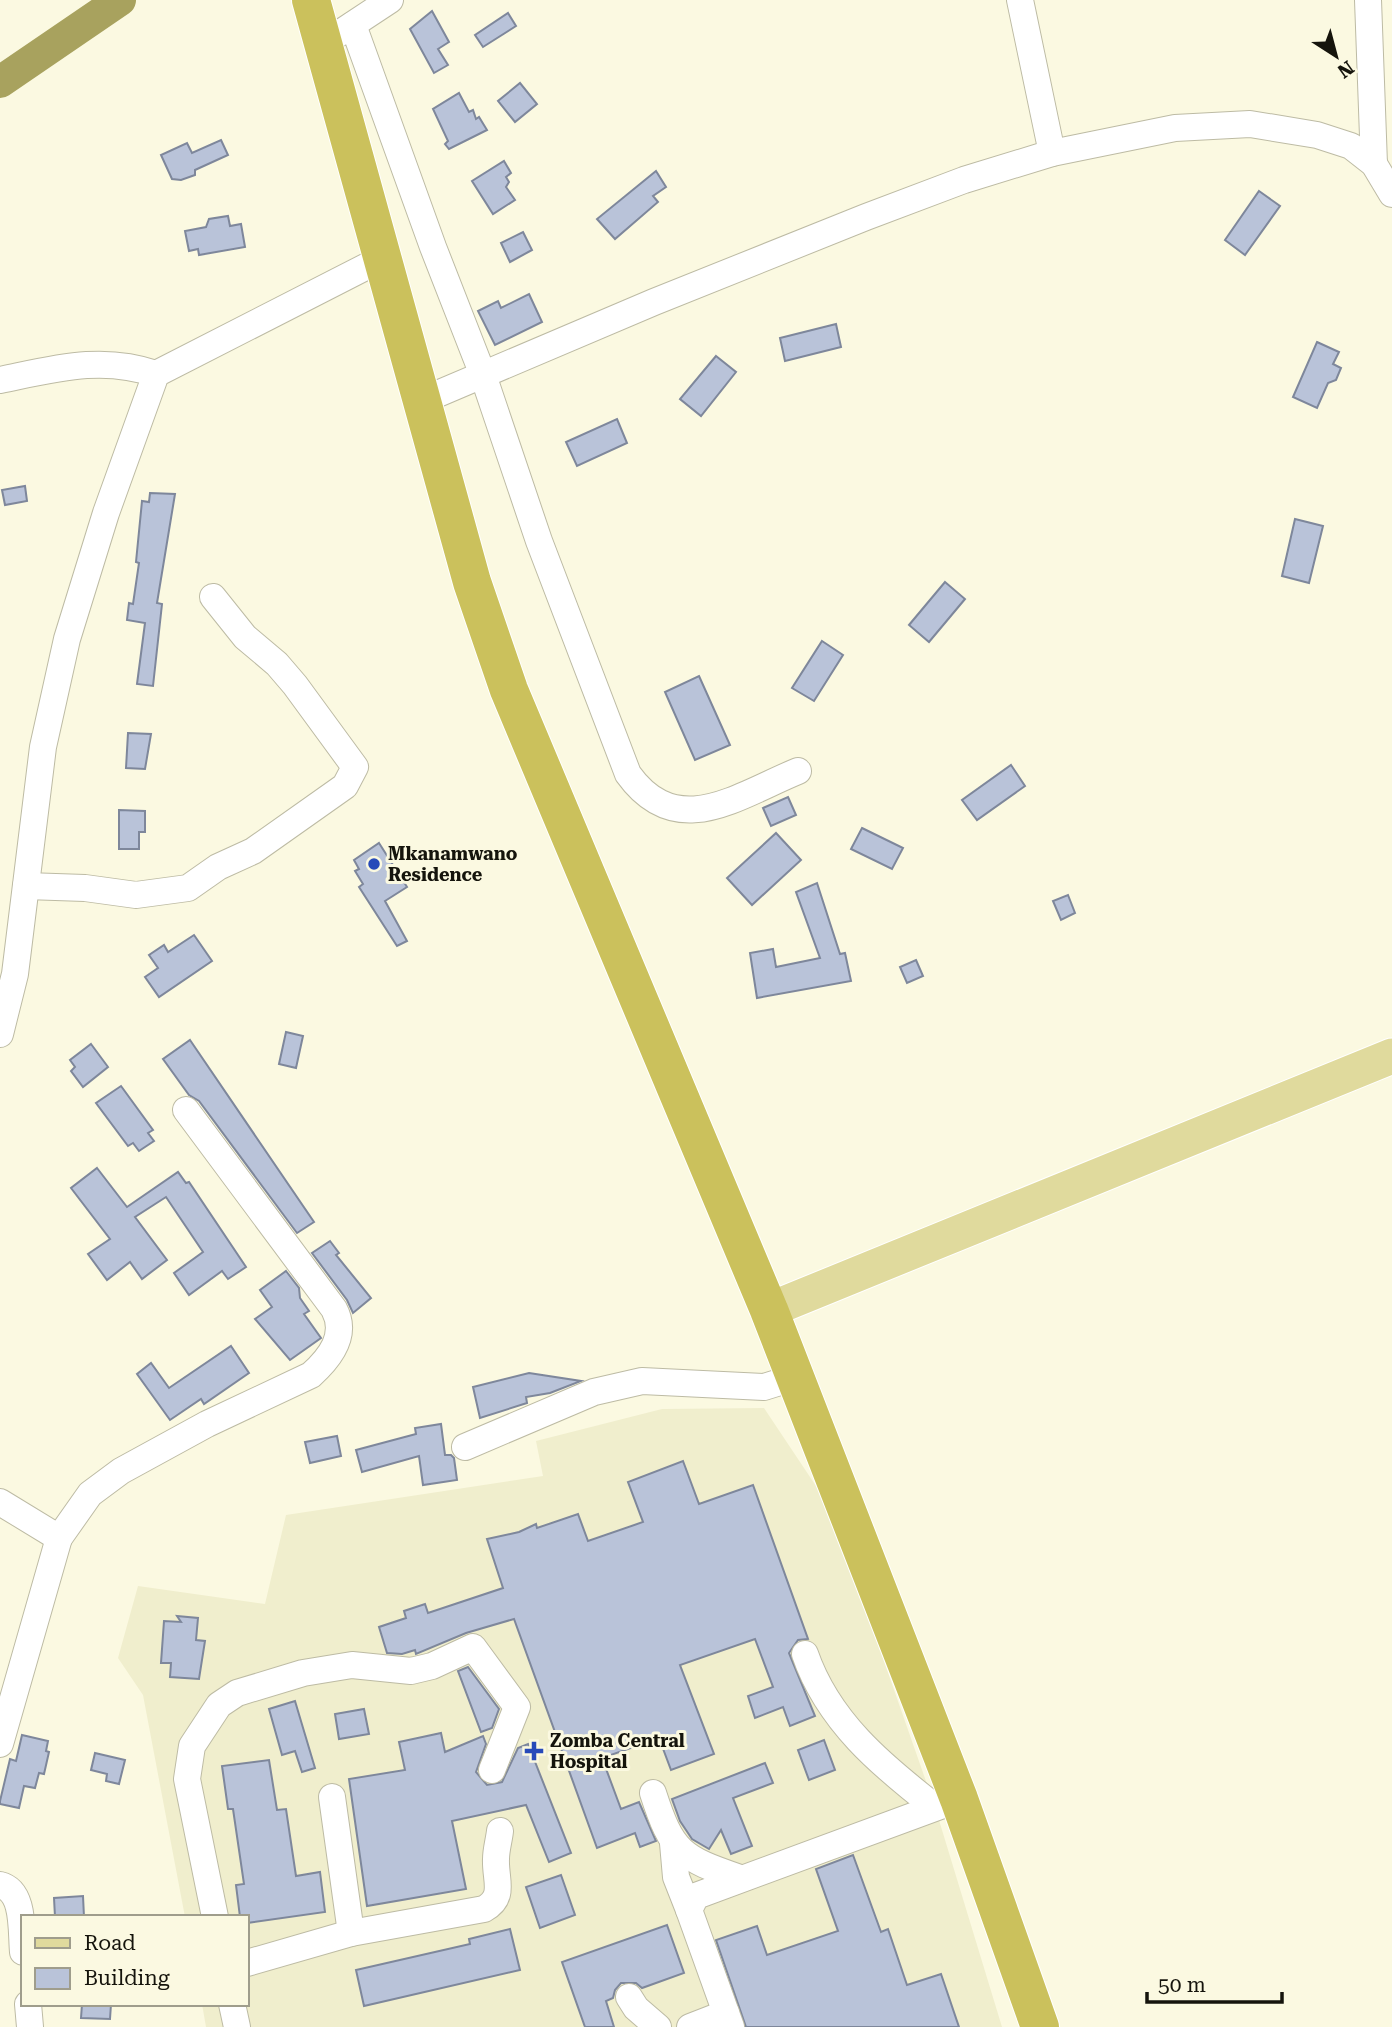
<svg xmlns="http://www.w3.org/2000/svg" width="1392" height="2027" font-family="'Roboto Serif',serif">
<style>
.built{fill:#f0eecd}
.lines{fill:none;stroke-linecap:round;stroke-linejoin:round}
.river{stroke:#a8a25e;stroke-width:32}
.building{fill:#b9c3d9;stroke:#7e879b;stroke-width:2}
.minor-casing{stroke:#bdbba4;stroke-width:28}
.major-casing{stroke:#fff;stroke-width:37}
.highway-casing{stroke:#fff;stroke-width:40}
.minor{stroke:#fff;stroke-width:26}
.major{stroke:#e0da9d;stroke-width:35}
.highway{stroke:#cbc15c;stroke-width:38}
.poi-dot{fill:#274ab9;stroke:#fbf9e1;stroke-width:2.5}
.labels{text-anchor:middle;stroke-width:6;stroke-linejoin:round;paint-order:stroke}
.poi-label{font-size:18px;font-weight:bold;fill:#15140c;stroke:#fbf9e1;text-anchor:start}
</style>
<rect width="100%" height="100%" fill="#fbf9e1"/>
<path class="built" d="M764,1408L822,1495L850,1564L935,1807L1002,2027H206L202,2004H247V1917H185L143,1695L118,1658L138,1586L265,1604L286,1515L543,1476L536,1441L662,1409Z"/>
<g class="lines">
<path class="river" d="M0,82L120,0"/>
</g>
<g class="building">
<path d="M432,11L449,42L438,49L448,65L434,73L410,29Z"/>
<path d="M508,13L516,26L483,47L475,35Z"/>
<path d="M520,83L537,104L515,122L498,101Z"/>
<path d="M459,93L469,112L473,110L476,119L479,117L487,130L449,149L445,144L448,141L433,109Z"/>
<path d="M221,140L228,155L195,170V175L181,180L172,179L161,155L187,143L192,153Z"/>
<path d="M504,161L511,173L506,177L509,182L506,187L515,200L493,214L472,181Z"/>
<path d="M656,171L666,187L653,196L658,202L615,239L597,219Z"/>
<path d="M1259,191L1280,206L1245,255L1225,240Z"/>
<path d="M228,216L230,226L241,224L245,247L199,255L198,249L189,251L185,231L206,227L209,219Z"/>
<path d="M523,232L532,250L510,262L501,243Z"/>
<path d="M529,294L542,322L495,345L478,311L498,301L501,308Z"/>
<path d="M836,324L841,347L785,361L780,338Z"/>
<path d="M1317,342L1339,352L1333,364L1341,368L1336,380L1328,383L1317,408L1293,397Z"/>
<path d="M716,356L736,372L701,416L680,399Z"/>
<path d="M617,419L627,443L577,466L566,442Z"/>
<path d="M25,486L27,501L5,505L2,490Z"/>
<path d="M150,493L175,494L157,603L162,604L153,686L137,684L145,623L127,620L129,603L133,604L139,563L136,562L142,501L149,502Z"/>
<path d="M1295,519L1323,526L1309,583L1282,576Z"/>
<path d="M945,582L965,599L929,642L909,625Z"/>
<path d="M822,641L843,655L814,701L792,688Z"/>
<path d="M699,676L730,745L695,760L665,692Z"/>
<path d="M128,733L151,734L145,769L126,768Z"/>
<path d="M1011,765L1025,786L977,820L962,800Z"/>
<path d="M788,797L796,815L771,826L763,808Z"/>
<path d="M119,810L145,811V832H139V849H119Z"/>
<path d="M862,828L903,848L892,869L851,849Z"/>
<path d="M776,833L801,860L752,905L727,878Z"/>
<path d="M379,843L407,887L385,901L407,941L397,946L359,887L363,884L355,871L359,869L354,860Z"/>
<path d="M817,883L840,954L845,953L851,981L757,998L750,953L773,949L776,967L820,958L796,892Z"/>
<path d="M1068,895L1075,913L1061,920L1053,901Z"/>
<path d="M194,935L212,961L159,997L145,977L158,968L149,955L164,945L168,952Z"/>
<path d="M916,960L923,976L907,983L900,967Z"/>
<path d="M286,1032L303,1036L296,1068L279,1064Z"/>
<path d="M190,1040L314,1222L297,1233L199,1101L189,1095L163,1059Z"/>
<path d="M91,1044L108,1067L83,1087L71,1071L75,1067L70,1060Z"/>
<path d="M121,1086L153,1130L148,1133L154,1141L139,1151L133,1143L128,1146L96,1103Z"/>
<path d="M97,1168L127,1207L178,1172L186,1183L189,1182L246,1267L228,1279L222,1271L189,1295L174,1273L203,1252L166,1197L135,1217L167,1260L142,1279L130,1262L107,1280L88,1254L110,1239L71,1188Z"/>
<path d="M330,1241L339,1253L336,1255L371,1298L353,1313L347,1300L312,1253Z"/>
<path d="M286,1271L299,1288L300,1298L309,1311L304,1314L321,1338L290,1360L255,1319L272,1307L260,1290Z"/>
<path d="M231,1346L249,1373L204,1404L201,1399L170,1420L137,1374L151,1363L169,1388Z"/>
<path d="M529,1373L581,1381L550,1393L526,1397L527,1403L480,1418L473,1387Z"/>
<path d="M441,1424L445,1455H451L454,1458L457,1480L423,1485L419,1456L362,1472L356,1450L416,1434L415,1428Z"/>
<path d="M337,1436L341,1456L310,1463L305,1442Z"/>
<path d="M683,1461L699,1504L753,1485L808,1639L798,1640L789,1653L815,1716L790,1726L783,1707L755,1718L748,1696L773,1687L755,1639L680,1665L714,1754L671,1770L659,1738L602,1758L621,1809L639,1802L656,1841L640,1847L635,1833L597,1848L514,1619L466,1633L416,1654L415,1650L402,1654L387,1653L379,1627L406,1618L404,1611L425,1604L428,1613L503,1588L487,1539L519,1532L536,1524L537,1528L578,1514L588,1541L643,1522L628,1482Z"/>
<path d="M177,1616L198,1618L196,1640L205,1641L199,1679L170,1677L171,1663H161L164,1621L181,1622Z"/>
<path d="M468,1667L499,1709L492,1728L481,1732L458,1671Z"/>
<path d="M295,1701L315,1768L302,1772L295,1751L282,1755L269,1709Z"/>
<path d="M364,1709L369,1734L339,1739L335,1714Z"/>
<path d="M441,1733L445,1752L483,1736L486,1744L476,1772L487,1785L502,1782L518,1748L528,1744L571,1853L549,1862L526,1805L452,1821L466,1889L367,1906L349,1779L405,1770L399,1742Z"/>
<path d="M22,1735L48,1741L46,1751L49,1752L44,1774L39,1773L35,1788L24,1786L19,1808L0,1804V1801L10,1759L16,1761Z"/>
<path d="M824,1740L835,1770L809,1780L798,1750Z"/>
<path d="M95,1753L125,1760L119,1784L106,1781L107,1774L91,1770Z"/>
<path d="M269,1760L277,1810L286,1809L296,1876L320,1872L325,1912L247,1923V1917H240L236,1885L244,1884L233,1809H228L222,1766Z"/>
<path d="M765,1763L773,1783L733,1798L752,1846L731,1854L721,1830L709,1849L692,1839L680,1821L672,1799Z"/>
<path d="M853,1855L881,1932L888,1929L907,1985L941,1974L959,2027H746L716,1940L757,1926L767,1955L838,1931L816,1869Z"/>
<path d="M561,1875L575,1915L540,1928L526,1887Z"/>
<path d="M83,1896L84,1917H55L54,1898Z"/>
<path d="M667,1925L684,1973L642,1988L636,1983H621L615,1990L613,1998L606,2001L614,2027H585L562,1962Z"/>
<path d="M510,1929L520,1970L364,2006L356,1970L470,1944L469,1939Z"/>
<path d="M82,2004H111L110,2019L81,2018Z"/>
</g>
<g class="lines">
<g class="minor-casing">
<g id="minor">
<path d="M1020,0L1052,153"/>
<path d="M1368,0L1374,164"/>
<path d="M353,25L433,247L483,375L539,541L628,774C677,842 737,796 798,771"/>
<path d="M340,33L390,0"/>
<path d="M0,380C54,369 102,355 156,374"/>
<path d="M421,401L654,302L866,217L964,180L1052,153L1175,128L1250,124L1317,135L1351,146L1374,164L1392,194"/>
<path d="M26,886L85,888L136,895L188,888L218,867L253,851L345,786L355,767L295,685L277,664L245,637L213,597"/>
<path d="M0,1034L15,974L43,747L67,639L106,513L156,374L383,258"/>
<path d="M465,1447L594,1392L642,1381L764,1387L796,1377"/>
<path d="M0,1502L59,1538L90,1494L121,1471L207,1424L311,1375C330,1358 348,1335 334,1309L186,1110"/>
<path d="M805,1654C828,1721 881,1765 935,1807"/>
<path d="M0,1744L59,1538"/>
<path d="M653,1793C672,1852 681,1858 740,1878"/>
<path d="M332,1797L351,1933"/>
<path d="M673,1843L676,1877L689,1910"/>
<path d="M0,1885C25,1891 21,1931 23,1952"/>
<path d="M215,1917L187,1779L192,1746L219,1705L237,1693L303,1673L352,1665L411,1671L432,1666L473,1647L517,1707L492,1770"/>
<path d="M247,1963L351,1933L484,1909C506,1897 495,1880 496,1859C496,1850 499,1840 500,1831"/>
<path d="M629,1997L636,2008L658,2027"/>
<path d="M28,2004L30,2027"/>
<path d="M232,2004L237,2027"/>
<path d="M690,2027L726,2013"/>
<path d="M731,2027L689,1910L696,1896L959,1799"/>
</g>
</g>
<g class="major-casing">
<path id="major" d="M769,1310L1392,1056"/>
</g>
<g class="highway-casing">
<path id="highway" d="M311,0L472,582L509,690L769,1310L959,1799L1040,2027"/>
</g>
<use href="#minor" class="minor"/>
<use href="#major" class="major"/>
<use href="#highway" class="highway"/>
</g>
<g class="poi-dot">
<circle cx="374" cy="864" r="7"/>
<path d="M530.5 1740.5h7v7h7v7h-7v7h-7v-7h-7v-7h7z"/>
</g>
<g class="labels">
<g class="poi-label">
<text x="388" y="860">Mkanamwano<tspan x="388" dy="21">Residence</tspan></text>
<text x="550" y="1747">Zomba Central<tspan x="550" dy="21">Hospital</tspan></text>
</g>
</g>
<rect x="21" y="1915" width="228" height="91" fill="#fbf9e1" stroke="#9f9d8c" stroke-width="2"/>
<rect x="35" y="1938" width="35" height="10" fill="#e0da9d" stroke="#9f9d8c" stroke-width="2"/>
<text x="84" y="1950" font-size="21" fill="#15140c">Road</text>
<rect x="35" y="1968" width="35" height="21" fill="#b9c3d9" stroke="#9f9d8c" stroke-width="2"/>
<text x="84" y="1985" font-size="21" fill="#15140c">Building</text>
<g transform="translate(1336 56) rotate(144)" stroke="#fbf9e1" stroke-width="5" paint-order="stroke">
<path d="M0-5L12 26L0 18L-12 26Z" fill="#15140c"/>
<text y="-10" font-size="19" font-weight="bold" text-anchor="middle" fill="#15140c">N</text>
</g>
<path d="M1147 1992v10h135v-10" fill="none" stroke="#15140c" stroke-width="3.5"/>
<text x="1158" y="1992" font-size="21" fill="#15140c" stroke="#fbf9e1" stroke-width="5" paint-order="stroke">50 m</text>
</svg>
